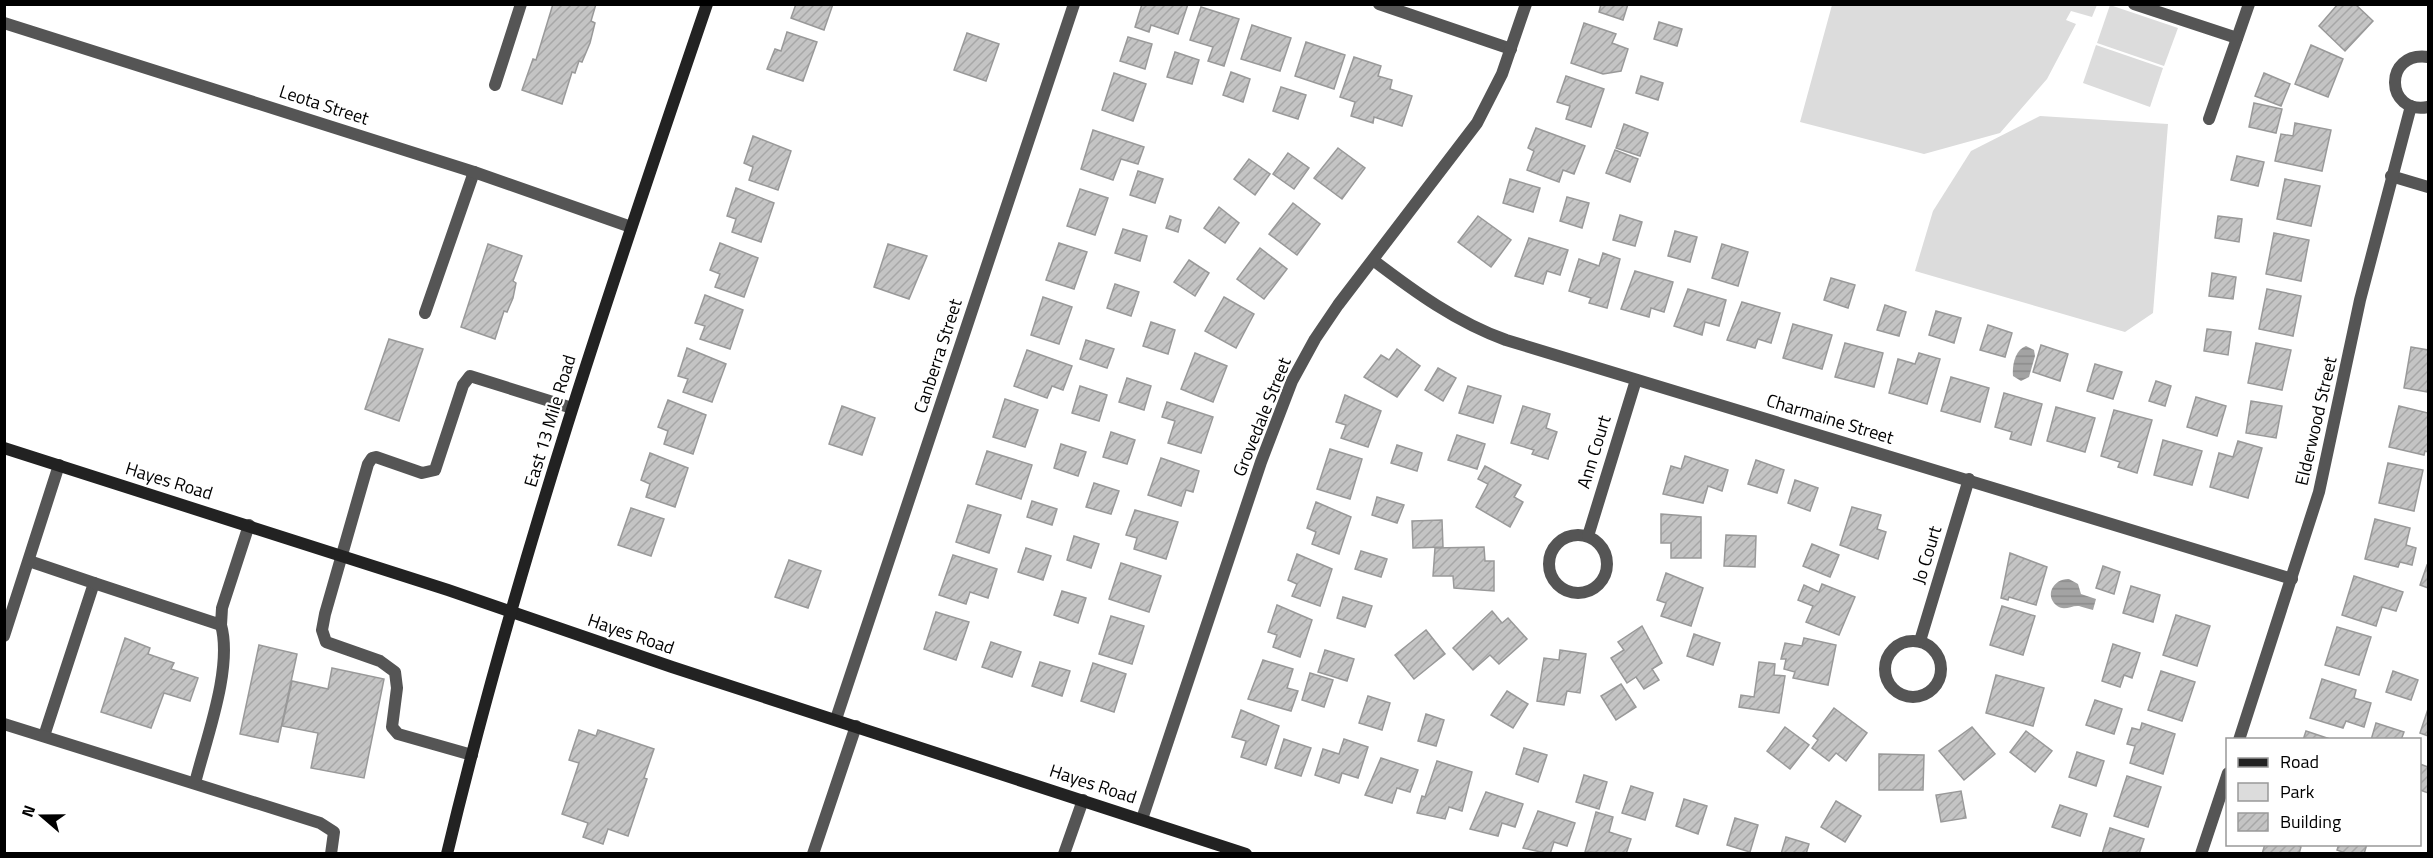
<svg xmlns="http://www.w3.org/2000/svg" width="2433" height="858" font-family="'Titillium Web',sans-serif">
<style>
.green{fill:#dcdcdc}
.water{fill:url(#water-rules)}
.building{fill:url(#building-hatch);stroke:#999;stroke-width:1.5}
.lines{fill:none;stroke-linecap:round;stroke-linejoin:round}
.lane{stroke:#555;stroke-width:12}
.street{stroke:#555;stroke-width:12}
.secondary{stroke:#222;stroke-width:12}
.labels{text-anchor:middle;stroke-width:4.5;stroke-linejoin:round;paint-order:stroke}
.street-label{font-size:18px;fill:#000;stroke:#fff}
</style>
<defs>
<pattern id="water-rules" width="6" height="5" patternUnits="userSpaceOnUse" patternTransform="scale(1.5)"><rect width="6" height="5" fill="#a3a3a3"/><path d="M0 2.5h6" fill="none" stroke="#8b8b8b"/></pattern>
<pattern id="building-hatch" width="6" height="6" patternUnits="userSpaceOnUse" patternTransform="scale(1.5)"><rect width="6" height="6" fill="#c4c4c4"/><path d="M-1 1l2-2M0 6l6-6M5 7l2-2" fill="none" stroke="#a7a7a7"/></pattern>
</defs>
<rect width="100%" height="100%" fill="#fff"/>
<g class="green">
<path d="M1832,5V4L2097,5L2092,17L2071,11L2066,20L2076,24L2047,79L2000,133L1924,154L1800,122Z"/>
<path d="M2110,5L2178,28L2164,66L2097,43Z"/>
<path d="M2096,45L2163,68L2150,107L2083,83Z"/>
<path d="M2040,116L2168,124L2153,313L2125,332L1915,271L1933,211L1971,151Z"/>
</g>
<g class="water">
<path d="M2026,346L2034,350L2035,356L2029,377L2021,381L2013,376C2012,365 2015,350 2026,346Z"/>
<path d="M2069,579L2078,584L2081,594L2096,599L2093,610C2088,609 2083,607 2079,606C2071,605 2064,612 2056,605C2044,594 2055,578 2069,579Z"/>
</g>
<g class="building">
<path d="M553,4H596L591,21L595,23L590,43L582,62L579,61L575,73L572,72L562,104L522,90L533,59L536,60Z"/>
<path d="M796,4H833L824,30L791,18Z"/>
<path d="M1142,4H1188L1178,34L1151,25L1149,32L1135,27Z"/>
<path d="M1601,4H1628L1623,20L1599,12Z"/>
<path d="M2338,4H2355L2373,21L2345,51L2319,26Z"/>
<path d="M1201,7L1239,19L1224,66L1208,61L1213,47L1190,40Z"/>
<path d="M1659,22L1682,29L1677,46L1654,39Z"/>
<path d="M1584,23L1616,34L1612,43L1628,49L1621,71L1603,74L1571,63Z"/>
<path d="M1252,25L1291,38L1280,71L1241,59Z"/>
<path d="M787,32L817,42L803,81L767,69L775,49L781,51Z"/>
<path d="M967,33L999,44L986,81L954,70Z"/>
<path d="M1128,37L1152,44L1145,69L1120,61Z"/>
<path d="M1306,42L1345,55L1334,89L1295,76Z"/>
<path d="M2311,45L2343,59L2328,97L2295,84Z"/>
<path d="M1175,52L1199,60L1192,84L1167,77Z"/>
<path d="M1354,57L1381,66L1378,76L1392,80L1390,89L1412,96L1402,126L1374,117L1373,123L1351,116L1355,102L1340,97Z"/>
<path d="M1231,72L1250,79L1243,102L1223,95Z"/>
<path d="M1114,73L1146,84L1133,121L1102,110Z"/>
<path d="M2264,73L2290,84L2281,106L2255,96Z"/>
<path d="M1566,76L1604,89L1591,127L1566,119L1570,106L1557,102Z"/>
<path d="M1641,76L1663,83L1658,100L1636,93Z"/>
<path d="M1281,87L1306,95L1298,119L1273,111Z"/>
<path d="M2254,103L2282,109L2276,133L2249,127Z"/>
<path d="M2295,123L2331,130L2322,171L2275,161L2281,134L2293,136Z"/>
<path d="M1624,124L1648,133L1640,156L1616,148Z"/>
<path d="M1536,128L1585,146L1574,174L1563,170L1559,182L1527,170L1534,151L1528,148Z"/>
<path d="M1093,130L1144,147L1138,164L1121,159L1113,180L1081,169Z"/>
<path d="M753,136L791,151L778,190L749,180L753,167L744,163Z"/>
<path d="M1338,148L1365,168L1342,199L1314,178Z"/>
<path d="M1615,150L1638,159L1630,182L1606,173Z"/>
<path d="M1288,153L1309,168L1294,189L1273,174Z"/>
<path d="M2237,156L2264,162L2258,186L2231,180Z"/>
<path d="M1249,159L1270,174L1255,195L1234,179Z"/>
<path d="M1138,171L1163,179L1155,203L1130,195Z"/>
<path d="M1510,179L1540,188L1533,212L1503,203Z"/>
<path d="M2285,179L2320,186L2311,226L2277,219Z"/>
<path d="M736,188L774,203L761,242L732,232L736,219L727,216Z"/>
<path d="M1080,189L1108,198L1095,235L1067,226Z"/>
<path d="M1567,197L1589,203L1582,228L1560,221Z"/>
<path d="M1293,203L1320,224L1297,255L1269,234Z"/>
<path d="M1219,207L1239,223L1225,243L1204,228Z"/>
<path d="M1620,215L1642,222L1635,246L1613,240Z"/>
<path d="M1170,216L1181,220L1178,232L1166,228Z"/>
<path d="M1478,216L1511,240L1491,267L1458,242Z"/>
<path d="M2218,216L2242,219L2239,242L2215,238Z"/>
<path d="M1123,229L1147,236L1140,261L1115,253Z"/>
<path d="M1675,231L1697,237L1690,262L1668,256Z"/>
<path d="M2274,233L2309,240L2301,281L2266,274Z"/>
<path d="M1529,238L1568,250L1560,275L1547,271L1543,284L1515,276Z"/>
<path d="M720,243L758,258L744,297L715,287L720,274L710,270Z"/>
<path d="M1059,243L1087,252L1074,289L1046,280Z"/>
<path d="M488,244L522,256L513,281L516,283L513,298L507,312L504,311L495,339L461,327Z"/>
<path d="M888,244L927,256L909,299L874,287Z"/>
<path d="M1722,244L1748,252L1738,286L1712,278Z"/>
<path d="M1260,248L1287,269L1264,299L1237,279Z"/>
<path d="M1603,253L1620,259L1607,308L1589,303L1591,298L1569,291L1579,259L1599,266Z"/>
<path d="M1189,260L1209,273L1195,296L1174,282Z"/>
<path d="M1635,271L1673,282L1664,312L1651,308L1649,317L1621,309Z"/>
<path d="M2212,273L2236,277L2233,299L2209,296Z"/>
<path d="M1831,278L1855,285L1848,308L1824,300Z"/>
<path d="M1115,284L1139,292L1131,316L1107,308Z"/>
<path d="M1688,289L1726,300L1719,326L1705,322L1702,335L1674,326Z"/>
<path d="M2267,289L2301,296L2293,336L2259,329Z"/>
<path d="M705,295L743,310L730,349L700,339L705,326L695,323Z"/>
<path d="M1043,297L1072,307L1059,344L1031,335Z"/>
<path d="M1224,297L1254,314L1236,348L1205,331Z"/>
<path d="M1742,302L1780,313L1771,343L1758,339L1755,348L1727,340Z"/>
<path d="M1885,305L1906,312L1899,336L1877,330Z"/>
<path d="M1936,311L1961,318L1954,343L1929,335Z"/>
<path d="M1151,322L1175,330L1168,354L1143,346Z"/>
<path d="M1793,324L1832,335L1822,369L1783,358Z"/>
<path d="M1988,325L2012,333L2005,357L1980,350Z"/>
<path d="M2207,329L2231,332L2228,355L2204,351Z"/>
<path d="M389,339L423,349L399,421L365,409Z"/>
<path d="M1086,340L1114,349L1107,368L1080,359Z"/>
<path d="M1845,343L1883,353L1874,387L1835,377Z"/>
<path d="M2256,343L2291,350L2282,390L2248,383Z"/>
<path d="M2041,345L2068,354L2060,381L2033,372Z"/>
<path d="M2411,347L2428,350V392L2404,388Z"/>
<path d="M687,348L726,364L712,402L683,392L688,379L678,376Z"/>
<path d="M1397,349L1420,366L1397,397L1364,377L1381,355L1389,360Z"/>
<path d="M1027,350L1072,366L1063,390L1052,386L1047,398L1014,386Z"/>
<path d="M1195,353L1227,366L1213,402L1181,389Z"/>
<path d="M1919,353L1940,359L1927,404L1889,393L1898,359L1915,364Z"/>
<path d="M2095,364L2122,372L2113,399L2087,391Z"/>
<path d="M1438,368L1456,378L1443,401L1425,390Z"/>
<path d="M1951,377L1989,388L1980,422L1941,411Z"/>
<path d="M1127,378L1151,386L1144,410L1119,402Z"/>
<path d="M2156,381L2171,386L2165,406L2149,401Z"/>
<path d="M1080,386L1107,395L1099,421L1072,413Z"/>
<path d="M1468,386L1501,396L1493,423L1459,413Z"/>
<path d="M2004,393L2042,404L2031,445L2010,439L2012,432L1995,427Z"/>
<path d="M1345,395L1381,411L1368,447L1341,438L1346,425L1336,422Z"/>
<path d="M2196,397L2226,406L2217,436L2187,427Z"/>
<path d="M1005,399L1038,410L1025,447L993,437Z"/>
<path d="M668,400L706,415L693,454L664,444L668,431L658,427Z"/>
<path d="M2251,401L2282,406L2276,438L2246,433Z"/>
<path d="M1167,402L1213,417L1201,453L1168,443L1175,421L1162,417Z"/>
<path d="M842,406L875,418L862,455L829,444Z"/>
<path d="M1523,406L1550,414L1546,428L1557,432L1548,459L1532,454L1534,450L1511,443Z"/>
<path d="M2399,406L2428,413V452L2425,451L2424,455L2389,447Z"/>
<path d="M2056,407L2095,418L2085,452L2047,441Z"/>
<path d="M2114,410L2152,420L2137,473L2118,467L2120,462L2101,456Z"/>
<path d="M1111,432L1135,440L1127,464L1103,457Z"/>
<path d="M1457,435L1485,444L1477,469L1448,460Z"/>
<path d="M2163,440L2202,451L2192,485L2154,475Z"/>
<path d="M2238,441L2262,448L2248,498L2210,487L2219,453L2233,457Z"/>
<path d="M1061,444L1086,452L1078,476L1054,468Z"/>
<path d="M1397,445L1422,453L1417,471L1391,463Z"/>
<path d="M1330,449L1362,459L1350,499L1317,489Z"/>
<path d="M987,451L1032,465L1021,499L976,484Z"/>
<path d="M650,453L688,468L675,507L646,497L650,484L641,480Z"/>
<path d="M1685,456L1728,470L1722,491L1708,486L1703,503L1663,494L1671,466L1681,469Z"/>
<path d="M1161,458L1199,471L1193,492L1186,490L1181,506L1148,495Z"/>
<path d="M1756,460L1784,470L1777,493L1748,484Z"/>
<path d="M2388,463L2423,470L2414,511L2379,503Z"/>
<path d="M1485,466L1521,485L1514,497L1523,502L1510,527L1476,507L1488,484L1478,479Z"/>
<path d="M1795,480L1818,488L1810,511L1788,503Z"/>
<path d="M1094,483L1119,491L1111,514L1086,507Z"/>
<path d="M1377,497L1404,505L1397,523L1372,515Z"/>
<path d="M1032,501L1057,509L1052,525L1027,517Z"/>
<path d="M1316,502L1351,517L1339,554L1312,544L1316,532L1307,528Z"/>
<path d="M968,505L1001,515L989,553L956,542Z"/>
<path d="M1852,507L1881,515L1877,529L1886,532L1878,559L1840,545Z"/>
<path d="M631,508L664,519L651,556L618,545Z"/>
<path d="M1135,510L1178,522L1166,559L1134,549L1137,538L1126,535Z"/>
<path d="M1661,514L1701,517V558H1671V543H1661Z"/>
<path d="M2375,519L2410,528L2406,545L2416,548L2412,565L2400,562L2398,567L2365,559Z"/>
<path d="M1442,520L1443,547L1413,548L1412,521Z"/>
<path d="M1726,535L1756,536L1755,567L1724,566Z"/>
<path d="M1074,536L1099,544L1091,568L1067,560Z"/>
<path d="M1812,544L1839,555L1830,577L1803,566Z"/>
<path d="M1484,547L1485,561H1494V591L1454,588L1453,576H1433L1435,548Z"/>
<path d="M1026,548L1051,556L1043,580L1018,572Z"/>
<path d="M1361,551L1387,559L1381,577L1355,569Z"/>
<path d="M2010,553L2047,567L2036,605L2009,597L2008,600L2001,598Z"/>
<path d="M1297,554L1332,569L1320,606L1292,596L1297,584L1288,580Z"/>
<path d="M953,555L997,569L988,598L970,592L966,604L939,595Z"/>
<path d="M789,560L821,571L808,608L775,597Z"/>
<path d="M1121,563L1161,576L1149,612L1109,599Z"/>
<path d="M2427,565L2428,566V588L2420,585Z"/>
<path d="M2103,566L2120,572L2114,594L2096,588Z"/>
<path d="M1666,573L1703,588L1691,626L1661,616L1666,603L1657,600Z"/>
<path d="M2354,576L2403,592L2396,611L2382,607L2376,626L2342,615Z"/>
<path d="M1822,584L1855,597L1839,635L1806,622L1813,606L1798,600L1804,585L1819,592Z"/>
<path d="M2131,586L2160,595L2153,622L2123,613Z"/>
<path d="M1062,591L1086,598L1078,623L1054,615Z"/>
<path d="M1343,597L1372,606L1365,627L1337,618Z"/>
<path d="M1277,605L1312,620L1300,657L1273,647L1277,635L1268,632Z"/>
<path d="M2002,606L2035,616L2023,655L1990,645Z"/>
<path d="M1492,611L1502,623L1508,618L1527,639L1499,664L1490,655L1473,670L1453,648Z"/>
<path d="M936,612L969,622L956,660L924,649Z"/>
<path d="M2176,615L2210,626L2197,666L2163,655Z"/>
<path d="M1111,616L1144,626L1132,664L1099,654Z"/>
<path d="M1642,626L1662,663L1652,669L1659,680L1644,689L1636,677L1627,683L1611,658L1624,650L1618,642Z"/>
<path d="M2337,627L2371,637L2359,675L2325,665Z"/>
<path d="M1426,630L1445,654L1414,679L1395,655Z"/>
<path d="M1694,634L1720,643L1713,665L1687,656Z"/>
<path d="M125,638L150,648L148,654L174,663L171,669L198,678L190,701L164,693L151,728L101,712Z"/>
<path d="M1804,638L1836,645L1828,685L1793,678L1795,672L1784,669L1786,659H1781L1785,643L1802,646Z"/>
<path d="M991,642L1021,652L1012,677L982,667Z"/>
<path d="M2113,644L2140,653L2132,678L2124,675L2120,687L2102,681Z"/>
<path d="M259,645L297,654L278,742L240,734Z"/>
<path d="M1325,650L1354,659L1347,681L1318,672Z"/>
<path d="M1560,650L1586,654L1580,693L1567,691L1564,705L1537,701L1544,658L1559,660Z"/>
<path d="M1263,660L1293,669L1287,688L1298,691L1291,711L1248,699Z"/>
<path d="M1040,662L1070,671L1062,696L1032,686Z"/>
<path d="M1759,662L1775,664L1774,675L1785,676L1779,713L1739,707L1741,695L1754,697Z"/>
<path d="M1093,663L1126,674L1114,712L1081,701Z"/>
<path d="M332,668L384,679L364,778L311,768L318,733L282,726L292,681L328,689Z"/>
<path d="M2161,671L2195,682L2182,721L2148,710Z"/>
<path d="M2393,671L2418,680L2411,700L2386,692Z"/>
<path d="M1310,673L1333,680L1324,707L1302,700Z"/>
<path d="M1996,675L2044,688L2033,726L1986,713Z"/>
<path d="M2322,679L2356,690L2354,698L2371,703L2364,727L2346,721L2343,728L2310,718Z"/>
<path d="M1621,684L1636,707L1616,720L1601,696Z"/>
<path d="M1507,691L1528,704L1513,728L1491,715Z"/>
<path d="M1368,696L1390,703L1382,730L1359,723Z"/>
<path d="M2095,700L2122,709L2114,734L2086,725Z"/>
<path d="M1834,708L1867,733L1846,761L1836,753L1829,761L1812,748L1818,740L1813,736Z"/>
<path d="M2428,709V736L2420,733Z"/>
<path d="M1241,710L1279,726L1266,765L1241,757L1246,741L1232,737Z"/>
<path d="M1426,714L1444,720L1436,746L1418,741Z"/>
<path d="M2142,723L2175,734L2163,774L2130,763L2135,746L2127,744L2132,728L2140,730Z"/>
<path d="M2376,723L2404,732L2401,740H2371Z"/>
<path d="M1785,727L1809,745L1790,769L1767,751Z"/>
<path d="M1972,727L1995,754L1964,780L1939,751Z"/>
<path d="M579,730L596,736L598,730L654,749L644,778L647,779L628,836L608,829L603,844L583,837L588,823L562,814L579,763L569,760Z"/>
<path d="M2026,731L2052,751L2035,772L2010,752Z"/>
<path d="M2306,731L2333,740H2303Z"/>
<path d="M1284,739L1311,748L1301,776L1275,768Z"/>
<path d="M1344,739L1368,747L1358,778L1342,773L1339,783L1315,775L1323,749L1339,754Z"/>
<path d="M1524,748L1547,755L1538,782L1516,774Z"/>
<path d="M2077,752L2104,761L2096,786L2069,777Z"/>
<path d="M1879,754L1924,755L1923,790H1879Z"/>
<path d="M1381,758L1418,770L1410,792L1397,788L1392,803L1365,795Z"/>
<path d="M1437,761L1472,772L1462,811L1449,807L1445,819L1417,813L1422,796L1425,797Z"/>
<path d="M2420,764L2428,767V793L2420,790Z"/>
<path d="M1584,775L1607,782L1599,809L1576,802Z"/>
<path d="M2127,776L2161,787L2148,827L2114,816Z"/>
<path d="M1631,786L1653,793L1645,820L1622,813Z"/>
<path d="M1961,791L1966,818L1941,822L1936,795Z"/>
<path d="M1486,792L1523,804L1515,827L1502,823L1498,836L1470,829Z"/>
<path d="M1684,799L1707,806L1698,834L1676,826Z"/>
<path d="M1836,801L1861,816L1845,842L1821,827Z"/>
<path d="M2060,805L2087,814L2080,836L2052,827Z"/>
<path d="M1538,811L1575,823L1567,846L1554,842L1550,854L1523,848Z"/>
<path d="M1596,812L1613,817L1609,832L1631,839L1626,854L1585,852Z"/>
<path d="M1735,818L1758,825L1750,852L1727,845Z"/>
<path d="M2110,828L2144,839L2139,854H2102Z"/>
<path d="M1786,837L1809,844L1806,854H1781Z"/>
<path d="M2265,844H2295L2301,847L2299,854H2262Z"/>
<path d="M2339,844H2367L2364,854H2348L2337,850Z"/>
</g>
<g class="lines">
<g class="lane">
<path d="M2134,4L2237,38"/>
<path d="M495,85L521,4"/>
<path d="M2209,119L2249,4"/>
<path d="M425,313L474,172"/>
<path d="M29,561L94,583L44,736"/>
<path d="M94,583L221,625L222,608L249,525"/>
<path d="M4,636L59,465"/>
<path d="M4,724L320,823L334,832L331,854"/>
<path d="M472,755L398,734L392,727L397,688L395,672L380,661L326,642L322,630L325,614L368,464L372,458L376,457L422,473L435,470L463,385L470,376L572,408"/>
<path d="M195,783C206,739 233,668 221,625"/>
<path d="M813,854L856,726"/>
<path d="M1064,854L1083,800"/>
</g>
<g class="street">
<path d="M1379,4L1511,49"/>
<path d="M4,23L474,172L631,227"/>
<path d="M2428,57C2383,51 2385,115 2428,107"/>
<path d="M2391,176L2428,187"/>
<path d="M1373,260C1415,292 1456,322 1506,340L2292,579"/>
<circle cx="1578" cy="564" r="29"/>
<path d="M1588,536L1636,380"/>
<circle cx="1913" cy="669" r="28"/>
<path d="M1920,641L1969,479"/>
<path d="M836,719L1074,4"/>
<path d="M2239,740L2319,492L2360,300L2411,106"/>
<path d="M1142,819L1261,462L1292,381L1315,339L1338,305L1477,123L1502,74L1526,4"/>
<path d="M2201,854L2228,773"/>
</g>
<g class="secondary">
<path d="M4,448L448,590L672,667L1246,854"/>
<path d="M447,854C516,565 611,285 707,4"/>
</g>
</g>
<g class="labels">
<g class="street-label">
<text transform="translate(324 105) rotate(18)" y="6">Leota Street</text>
<text transform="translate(938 356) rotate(-72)" y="6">Canberra Street</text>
<text transform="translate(1262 417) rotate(-68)" y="6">Grovedale Street</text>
<text transform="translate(1830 419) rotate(17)" y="6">Charmaine Street</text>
<text transform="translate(550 421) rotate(-73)" y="6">East 13 Mile Road</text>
<text transform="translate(2316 421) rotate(-77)" y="6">Elderwood Street</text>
<text transform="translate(1594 452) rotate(-73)" y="6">Ann Court</text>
<text transform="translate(169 481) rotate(17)" y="6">Hayes Road</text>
<text transform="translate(1927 555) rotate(-73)" y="6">Jo Court</text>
<text transform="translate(631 634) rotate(19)" y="6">Hayes Road</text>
<text transform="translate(1093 784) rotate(18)" y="6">Hayes Road</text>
</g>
</g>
<rect width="2433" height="858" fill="none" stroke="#000000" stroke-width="12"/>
<rect x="2226" y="738" width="195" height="108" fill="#ffffff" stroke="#999999" stroke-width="1.5"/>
<rect x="2238" y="758" width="30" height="9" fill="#222222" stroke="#999999" stroke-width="1.5"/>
<text x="2280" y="768" font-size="18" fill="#000000">Road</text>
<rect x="2238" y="783" width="30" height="18" fill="#dcdcdc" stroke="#999999" stroke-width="1.5"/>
<text x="2280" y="798" font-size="18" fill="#000000">Park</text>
<rect x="2238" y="813" width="30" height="18" fill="url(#building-hatch)" stroke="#999999" stroke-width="1.5"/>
<text x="2280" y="828" font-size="18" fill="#000000">Building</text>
<g transform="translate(42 816) rotate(290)" stroke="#ffffff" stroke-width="4.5" paint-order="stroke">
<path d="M0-4.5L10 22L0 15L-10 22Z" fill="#000000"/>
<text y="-9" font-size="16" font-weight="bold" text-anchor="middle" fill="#000000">N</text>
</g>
</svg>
